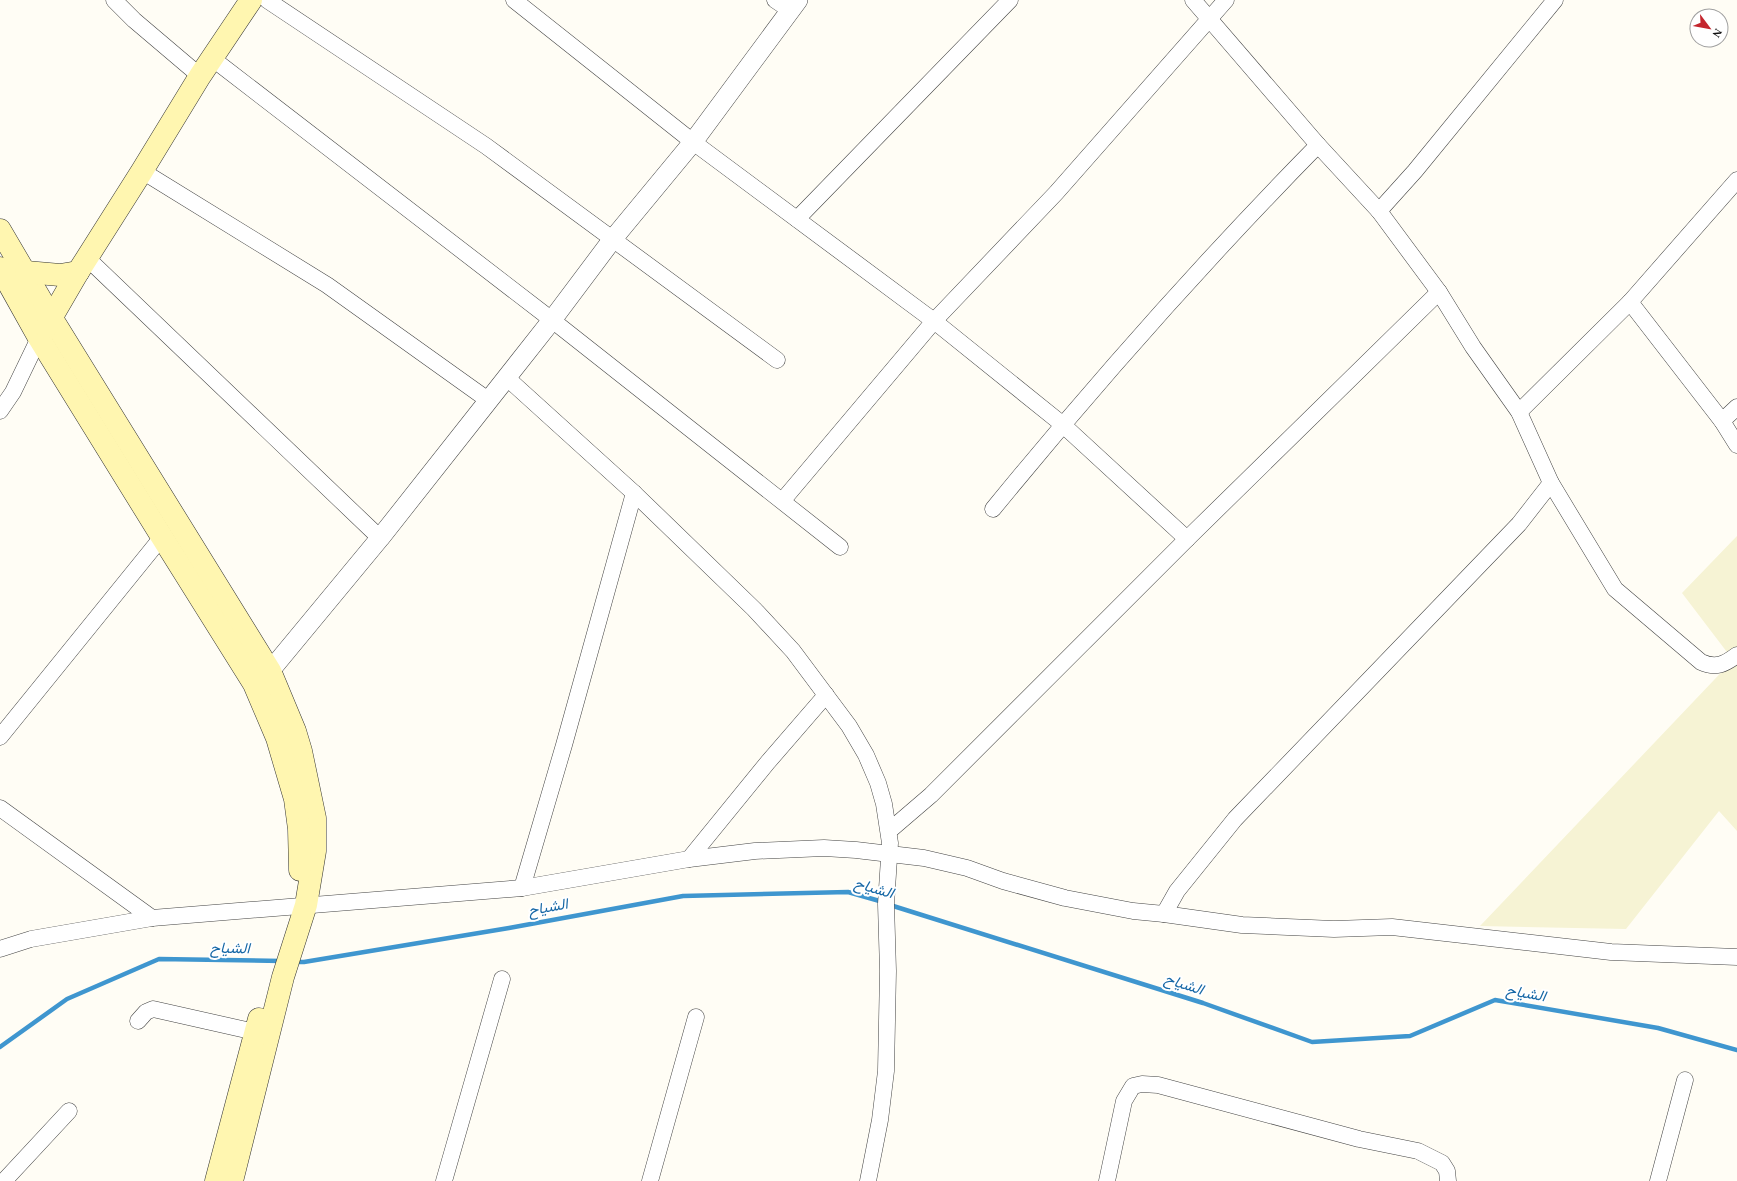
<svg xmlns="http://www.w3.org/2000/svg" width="1737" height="1181" font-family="'Times New Roman',Vazirmatn,serif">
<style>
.farmland{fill:#f6f3d4}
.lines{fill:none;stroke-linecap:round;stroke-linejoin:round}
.stream{stroke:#3f96cf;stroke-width:4.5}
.minor-casing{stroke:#444;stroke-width:17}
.tertiary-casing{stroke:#444;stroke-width:20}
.secondary-casing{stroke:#333;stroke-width:23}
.minor{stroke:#fff;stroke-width:16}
.tertiary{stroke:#fff;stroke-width:19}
.secondary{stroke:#fff6b0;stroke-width:22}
.labels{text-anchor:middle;stroke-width:4;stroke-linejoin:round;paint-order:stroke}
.water-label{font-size:15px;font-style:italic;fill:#1768a6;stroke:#fff}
</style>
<rect width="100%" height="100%" fill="#fffdf5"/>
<path class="farmland" d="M1737,536V831L1719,811L1626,929L1480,926L1733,660L1682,593Z"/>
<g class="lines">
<g class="stream">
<path d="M890,905L1203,1003L1312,1042L1410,1036L1495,1000L1658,1028L1737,1050"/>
<path d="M294,962H304L509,928L683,896L848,892L883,902"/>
<path d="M0,1047L67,999L159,959L282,961"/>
</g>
<g class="minor-casing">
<g id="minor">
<path d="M114,0L134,20L200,76"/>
<path d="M267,0L486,146L777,360"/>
<path d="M514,0L693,142L934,321L1062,424L1187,539"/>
<path d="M775,0L790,10"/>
<path d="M1193,0L1318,145L1379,211L1439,292L1473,347L1519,412L1551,483L1615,589L1701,662C1716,669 1725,664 1737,655"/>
<path d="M213,59L552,320L840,547"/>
<path d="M142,171L327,285L488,400"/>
<path d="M1379,211L1415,171L1555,0"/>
<path d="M797,219L1010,0"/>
<path d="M87,258L380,538"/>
<path d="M1630,302L1722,421L1737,445"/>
<path d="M507,378L634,493L754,609L793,651L849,726L866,755L878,783L884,804L890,843L886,904L888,971L886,1071L880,1120L868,1181"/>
<path d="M0,411L13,392L39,338"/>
<path d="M1519,412L1630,302L1737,180"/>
<path d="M1722,421L1737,407"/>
<path d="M783,500L934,321L1056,193L1226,0"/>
<path d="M993,509C1096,383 1204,261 1318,145"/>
<path d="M0,737L162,537"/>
<path d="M0,808L152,918"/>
<path d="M889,831L931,795L1187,539L1439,292"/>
<path d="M689,859L768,762L826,695"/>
<path d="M522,888L564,745L634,493"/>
<path d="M1164,914L1177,891L1235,819L1519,524L1551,483"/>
<path d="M0,949L31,939L152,918L522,888L689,859L755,851L824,848L856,850L924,858L967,868L1003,881L1065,898L1133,911L1164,914L1242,925L1334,929L1392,927L1611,952L1737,957"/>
<path d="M138,1021L146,1012L153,1009L255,1032"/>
<path d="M4,1181L69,1111"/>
<path d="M444,1181L502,979"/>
<path d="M650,1181L696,1017"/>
<path d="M1107,1181L1124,1101L1133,1086L1142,1084L1158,1085L1359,1139L1418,1151L1442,1163L1447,1171L1448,1181"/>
<path d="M1658,1181L1685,1080"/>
</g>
</g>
<g class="tertiary-casing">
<path id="tertiary" d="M259,681L270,671L380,538L552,320L612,240L693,142L798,0"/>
</g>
<g class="secondary-casing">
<g id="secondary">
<path d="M0,230L51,317L270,671L295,731L301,751L315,818V851L306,905L283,977L232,1181"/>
<path d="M0,268L39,338L162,537L254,684L277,738L295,799L299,829L300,870"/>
<path d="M26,272L60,275L78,272"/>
<path d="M46,327L78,272L142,171L200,76L251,0"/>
<path d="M216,1181L259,1019"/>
</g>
</g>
<use href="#minor" class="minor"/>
<use href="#tertiary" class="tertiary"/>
<use href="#secondary" class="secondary"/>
</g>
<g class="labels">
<g class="water-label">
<text transform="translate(874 888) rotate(16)" y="5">الشياح</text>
<text transform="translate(548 907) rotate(-10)" y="5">الشياح</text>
<text transform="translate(230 948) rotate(1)" y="5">الشياح</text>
<text transform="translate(1184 984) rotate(18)" y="5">الشياح</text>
<text transform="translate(1526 993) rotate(10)" y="5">الشياح</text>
</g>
</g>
<g transform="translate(1709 28) rotate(122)"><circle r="19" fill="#ffffff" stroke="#a0a0a0"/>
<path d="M0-3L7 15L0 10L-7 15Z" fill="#c4262e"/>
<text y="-6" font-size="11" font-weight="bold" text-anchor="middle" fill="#111111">N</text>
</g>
</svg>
